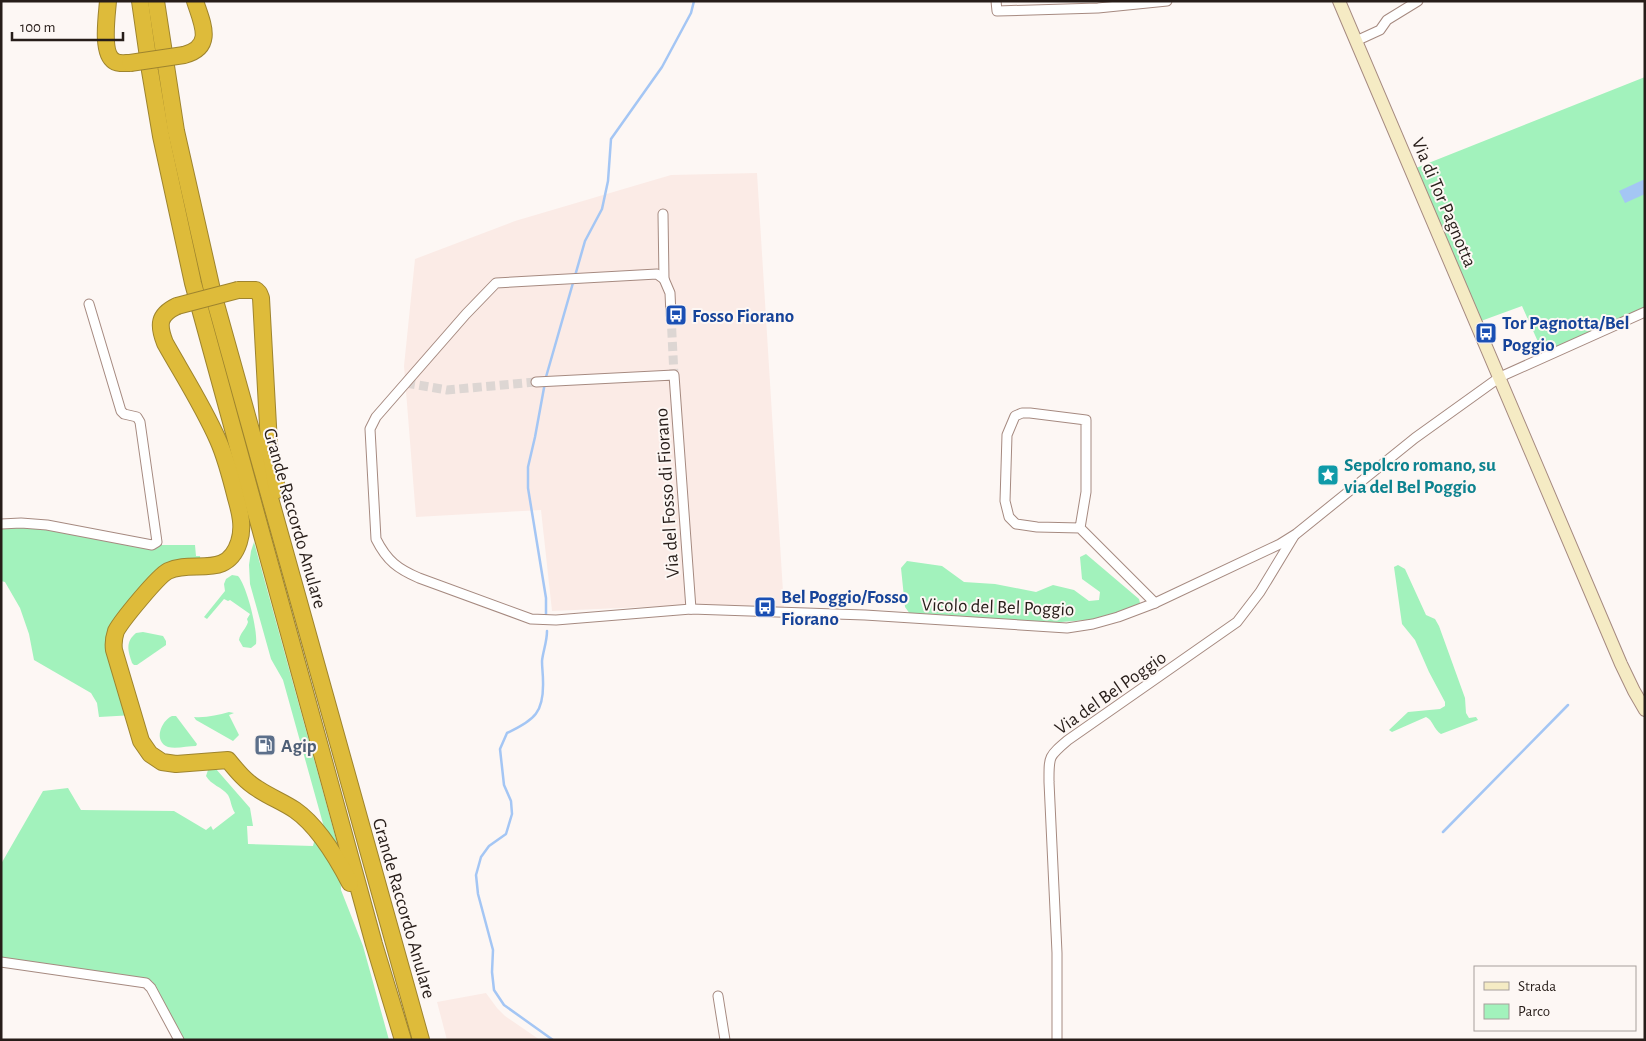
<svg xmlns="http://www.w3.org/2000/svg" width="1646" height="1041" font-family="'Alegreya Sans',sans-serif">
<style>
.built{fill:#fbebe6}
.green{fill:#a2f2bc}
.water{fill:#a4c6f4}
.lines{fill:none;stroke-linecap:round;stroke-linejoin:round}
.stream{stroke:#a4c6f4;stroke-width:2.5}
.street-tunnel{stroke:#ddd6d3;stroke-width:9;stroke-dasharray:9 4.5;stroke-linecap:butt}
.street-casing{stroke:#a68a80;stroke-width:11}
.secondary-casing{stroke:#a68a80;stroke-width:14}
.highway-casing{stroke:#9e842e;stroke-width:18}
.street{stroke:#fff;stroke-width:9}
.secondary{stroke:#f5ebc4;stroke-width:12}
.highway{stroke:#debb3a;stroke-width:16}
.highway-bridge-casing{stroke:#9e842e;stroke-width:18;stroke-linecap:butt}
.highway-bridge{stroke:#debb3a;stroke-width:16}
.labels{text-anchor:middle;stroke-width:4;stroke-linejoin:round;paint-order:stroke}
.street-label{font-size:19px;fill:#271d19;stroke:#fdf7f4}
.transit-label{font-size:19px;font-weight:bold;fill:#164399;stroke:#fdf7f4;text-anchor:start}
.culture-label{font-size:19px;font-weight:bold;fill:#0d838f;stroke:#fdf7f4;text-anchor:start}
.service-label{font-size:19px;font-weight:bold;fill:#4e5e75;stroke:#fdf7f4;text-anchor:start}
</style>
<rect width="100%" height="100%" fill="#fdf7f4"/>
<g class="built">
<path d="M757,173L784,608L666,606L552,611L541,510L416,517L404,366L415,259L515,221L671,175Z"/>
<path d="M486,993L497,1008L505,1016L540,1040H447L437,1002Z"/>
</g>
<g class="green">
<path d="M1645,77V307L1543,353L1522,306L1481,321L1416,168Z"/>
<path d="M1,521L152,545H195L196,556H200L201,564L177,568L118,629L134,715L99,717L97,703L91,693L34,660L29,634L20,608L5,582L1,581Z"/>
<path d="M254,542L341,857L327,838L283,680L271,659L250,584L249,565L251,551Z"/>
<path d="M1086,554L1139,599L1140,603L1136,608L1099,619L1049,623L910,614L905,607L901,568L907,561L942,566L964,582L995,584L1036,592L1053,585L1074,590L1089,601L1099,600L1100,592L1082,579L1080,557Z"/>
<path d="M1398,565L1405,569L1426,615L1435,619L1439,626L1465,698L1466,713L1469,718L1476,717L1478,720L1441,734C1434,730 1433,720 1426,717L1392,732L1389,730L1408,712L1440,709L1445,706V702L1429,672L1415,640L1402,624L1394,567Z"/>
<path d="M232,575L238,576C247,586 258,631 256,644L251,648L243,647L239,640C240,633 246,629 248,622L247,619L250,614L230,600L228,601L224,599L207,619L204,617L225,591L224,584L226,579Z"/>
<path d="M143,632L163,636L166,641V645L137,665H134L132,663C128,651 125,642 136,633Z"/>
<path d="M229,712L234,713L229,715L239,735L233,741L196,720L194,717C206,718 218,715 229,712Z"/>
<path d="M172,716H176L197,744L196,746C188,746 176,749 168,747C153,741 161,721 172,716Z"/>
<path d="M216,769L250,808L253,826H247L248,844L313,846L315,838L340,864L341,890L363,946L389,1040H184L152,981L1,957V864L43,791L68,788L81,810L174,811L206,830L211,826L213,830L235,813C231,807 231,800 228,795C222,787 211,785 206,776L208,770Z"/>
</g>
<path class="water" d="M1645,179V194L1625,203L1619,191Z"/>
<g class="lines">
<g class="stream">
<path d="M546,614V598L528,488V467L535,437L546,377L585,241L602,209L608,181L611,139L662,67L691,13L694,1"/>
<path d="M547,631C547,642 543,651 542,661C542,668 543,674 543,681C544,712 535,720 507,733L500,749L504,785L511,801L512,814L506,834L489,846L481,857L476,875L478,894L493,950L492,972L494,990L504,1005L553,1040"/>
<path d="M1443,832L1568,705"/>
</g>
<g class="street-tunnel">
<path d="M671,315L674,375"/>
<path d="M406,383L447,390L536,382"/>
</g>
<g class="street-casing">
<g id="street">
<path d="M996,1L997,11L1098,8L1167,1"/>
<path d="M1356,41L1380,30L1387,20L1418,1"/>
<path d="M663,214L664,279L670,293L671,315"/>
<path d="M664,279L657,274L496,283L466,314L376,417L370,429L376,539C387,561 398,569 419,578L531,619L556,620L691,609L865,615L1067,628L1093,624L1118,617L1155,603L1280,544L1296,534L1415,438L1500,377L1645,312"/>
<path d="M536,382L674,375L691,609"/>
<path d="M1,524L21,523L47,525L152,545L157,542L140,422L137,417L124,414L121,411L89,304"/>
<path d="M1080,528L1086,492V420L1030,413H1022L1015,416L1007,435L1005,501L1009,517L1016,524L1037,527L1080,528L1155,603"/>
<path d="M1,962L146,983L151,988L179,1040"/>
<path d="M718,996L725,1040"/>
<path d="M1057,1040V953L1049,782C1049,756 1048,757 1068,740L1237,622L1260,592L1294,536"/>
</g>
</g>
<g class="secondary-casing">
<path id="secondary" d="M1339,1L1621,664L1634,691L1645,710"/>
</g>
<g class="highway-casing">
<g id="highway">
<path d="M108,1C107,15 101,53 114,61C118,64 124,63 130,63"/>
<path d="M140,1L150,71L161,136L193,283L374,944L403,1040"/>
<path d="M156,1L176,131L212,290L421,1040"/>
<path d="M184,55C215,47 202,23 195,1"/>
<path d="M238,290H256L259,293L261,298L269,444L277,490"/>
<path d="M177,306C158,315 158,325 165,343C183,375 203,406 218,440C226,458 231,478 236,498C240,512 244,527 239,542C227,580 193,559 168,571C158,576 122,620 116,631C114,637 113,643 114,650L141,741L150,754L162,762L176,764L228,760C237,771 246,782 258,789C270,797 283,802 295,810C318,826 337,858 350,883"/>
</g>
</g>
<use href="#street" class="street"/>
<use href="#secondary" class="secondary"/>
<use href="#highway" class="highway"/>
<g class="highway-bridge-casing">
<g id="highway-bridge">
<path d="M130,63L184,55"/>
<path d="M177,306L238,290"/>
</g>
</g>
<use href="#highway-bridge" class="highway-bridge"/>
</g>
<defs>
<g id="bus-square" transform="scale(1.125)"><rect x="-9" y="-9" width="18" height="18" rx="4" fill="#1a4fb4" stroke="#fdf7f4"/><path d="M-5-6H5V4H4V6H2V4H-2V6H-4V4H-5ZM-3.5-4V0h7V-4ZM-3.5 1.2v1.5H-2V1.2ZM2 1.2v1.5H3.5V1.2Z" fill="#fff"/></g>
<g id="sight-square" transform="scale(1.125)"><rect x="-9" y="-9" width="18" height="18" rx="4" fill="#0f9aa8" stroke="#fdf7f4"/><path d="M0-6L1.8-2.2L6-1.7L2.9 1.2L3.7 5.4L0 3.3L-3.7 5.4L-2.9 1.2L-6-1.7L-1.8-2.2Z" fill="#fff"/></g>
<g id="fuel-square" transform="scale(1.125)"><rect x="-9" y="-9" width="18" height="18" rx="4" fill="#5c6f8a" stroke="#fdf7f4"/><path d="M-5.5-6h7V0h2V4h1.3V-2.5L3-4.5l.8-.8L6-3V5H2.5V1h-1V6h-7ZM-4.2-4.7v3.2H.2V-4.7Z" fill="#fff"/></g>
</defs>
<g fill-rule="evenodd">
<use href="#bus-square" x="676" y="315"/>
<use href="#bus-square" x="1486" y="333"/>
<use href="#sight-square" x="1328" y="475"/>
<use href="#bus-square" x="765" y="607"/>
<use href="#fuel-square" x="265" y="745"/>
</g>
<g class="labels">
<g class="street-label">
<text transform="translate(1445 202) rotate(67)" y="7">Via di Tor Pagnotta</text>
<text transform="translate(666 493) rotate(-94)" y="7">Via del Fosso di Fiorano</text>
<text transform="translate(296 518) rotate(74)" y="7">Grande Raccordo Anulare</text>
<text transform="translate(998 606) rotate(2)" y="7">Vicolo del Bel Poggio</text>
<text transform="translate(1110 692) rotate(-35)" y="7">Via del Bel Poggio</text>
<text transform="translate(405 908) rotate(74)" y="7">Grande Raccordo Anulare</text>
</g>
<g class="transit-label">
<text x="692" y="322">Fosso Fiorano</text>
<text x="1502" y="329">Tor Pagnotta/Bel<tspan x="1502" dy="22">Poggio</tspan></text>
<text x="781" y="603">Bel Poggio/Fosso<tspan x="781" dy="22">Fiorano</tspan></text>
</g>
<g class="culture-label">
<text x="1344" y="471">Sepolcro romano, su<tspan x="1344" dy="22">via del Bel Poggio</tspan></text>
</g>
<g class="service-label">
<text x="281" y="752">Agip</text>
</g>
</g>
<rect width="1646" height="1041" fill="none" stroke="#271d19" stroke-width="5"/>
<rect x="1474" y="966" width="162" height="65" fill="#fdf7f4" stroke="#a7a09c"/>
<rect x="1484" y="982" width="25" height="8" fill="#f5ebc4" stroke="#a7a09c"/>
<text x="1518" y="991" font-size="15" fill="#271d19">Strada</text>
<rect x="1484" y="1004" width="25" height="15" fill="#a2f2bc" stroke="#a7a09c"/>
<text x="1518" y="1016" font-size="15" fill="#271d19">Parco</text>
<path d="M12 32v8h111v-8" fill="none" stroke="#271d19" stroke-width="2.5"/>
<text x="20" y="32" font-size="15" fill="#271d19" stroke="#fdf7f4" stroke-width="4" paint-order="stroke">100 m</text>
</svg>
